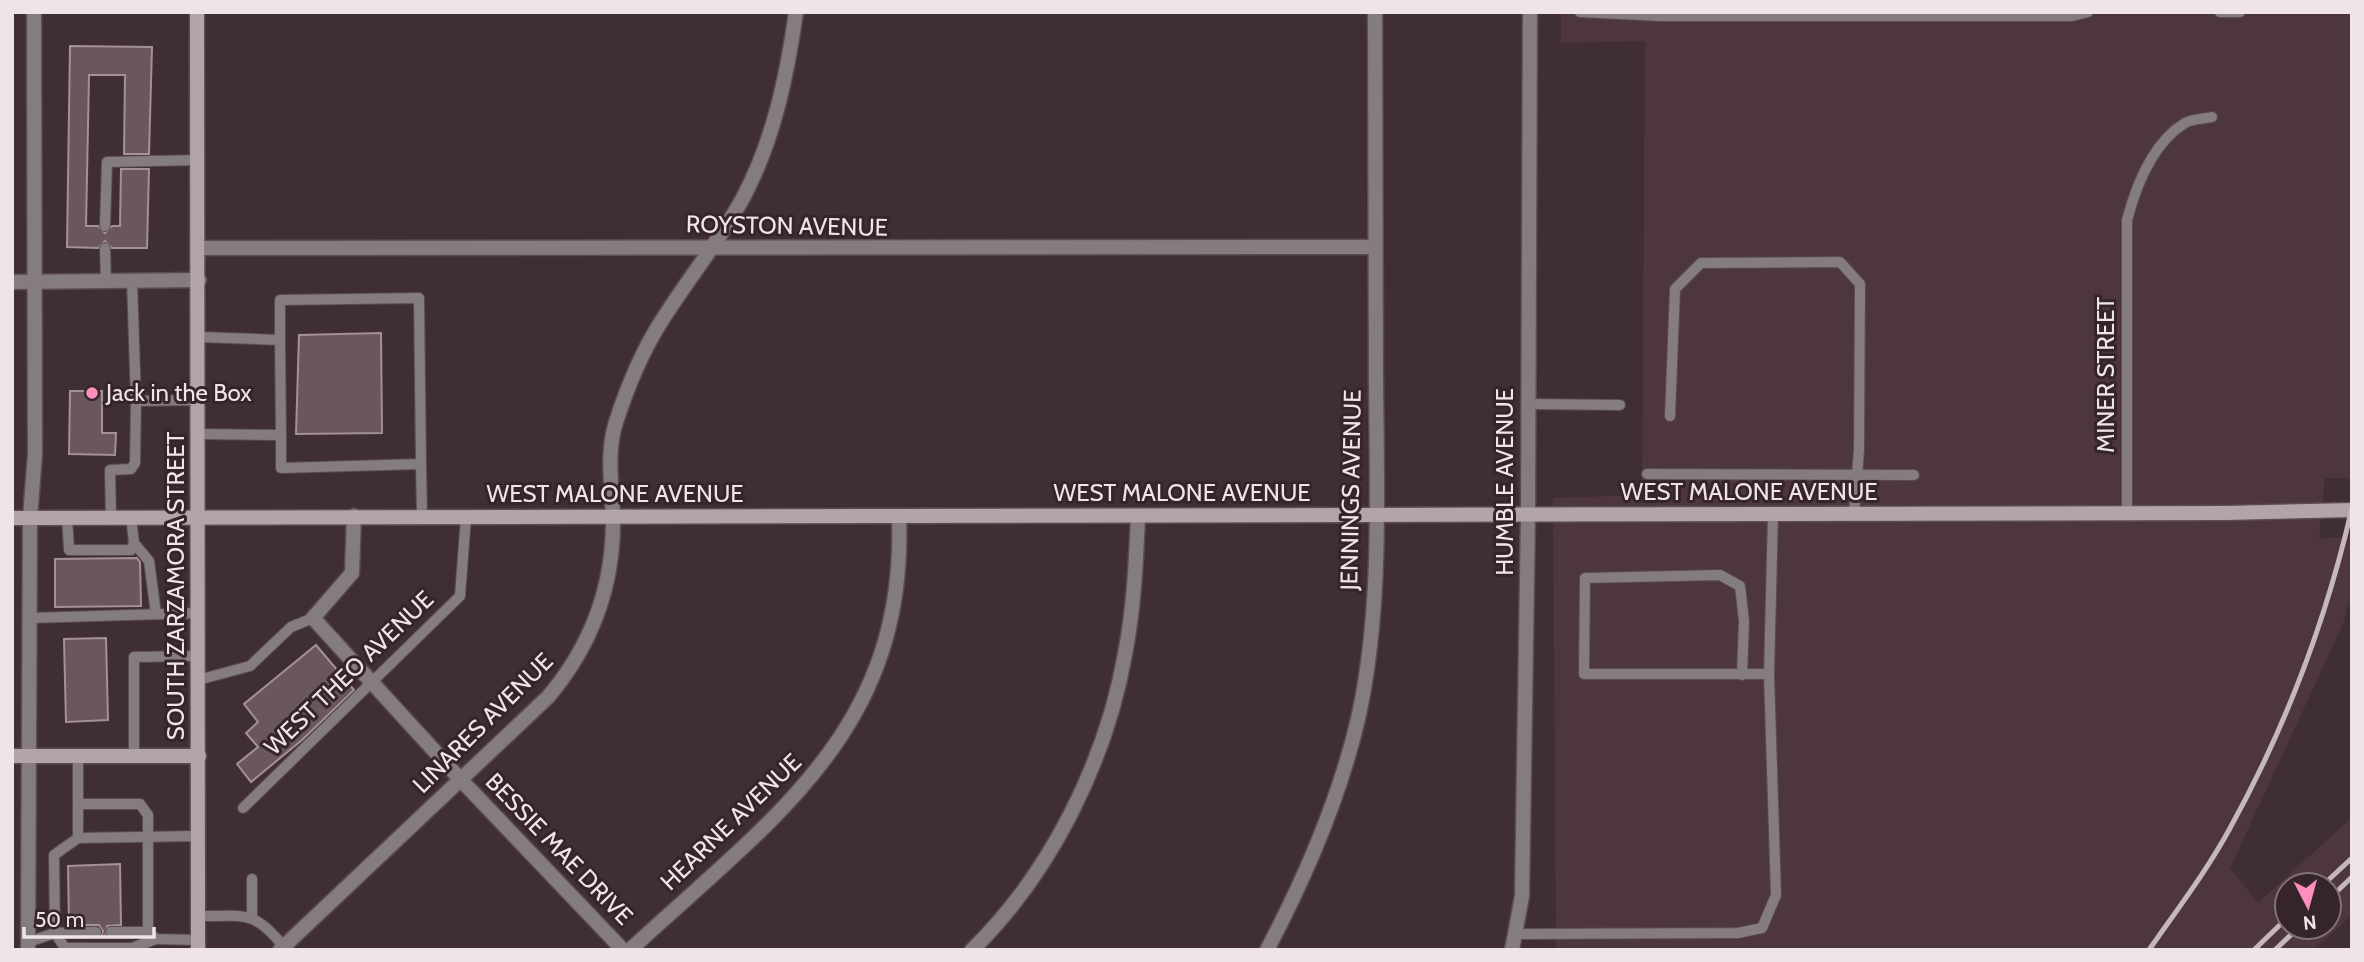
<svg xmlns="http://www.w3.org/2000/svg" width="2364" height="962" font-family="Cabin,sans-serif">
<style>
.built{fill:#4d363f;fill-rule:evenodd}
.building{fill:#69575d;stroke:#a49097;stroke-width:2}
.lines{fill:none;stroke-linecap:round;stroke-linejoin:round}
.lane-casing{stroke:#5b4c52;stroke-width:12}
.street-casing{stroke:#5b4c52;stroke-width:17}
.secondary-casing{stroke:#5b4c52;stroke-width:17}
.lane{stroke:#847c7f;stroke-width:10}
.street{stroke:#847c7f;stroke-width:14}
.secondary{stroke:#b2a4a8;stroke-width:14}
.rail{stroke:#c5b8bd;stroke-width:5}
.poi-dot{fill:#fe8ebb;stroke:#35252b;stroke-width:2.5}
.labels{text-anchor:middle;stroke-width:6;stroke-linejoin:round;paint-order:stroke}
.street-label{font-size:24px;fill:#efe4e8;stroke:#35252b}
.poi-label{font-size:24px;fill:#efe4e8;stroke:#35252b;text-anchor:start}
</style>
<rect width="100%" height="100%" fill="#3f2f35"/>
<path class="built" d="M1561,12H2352V478H2325L2319,539L2352,536V592L2343,624L2230,868L2258,903L2352,817V915L2314,950H1556L1553,498L1642,495L1645,41L1561,43ZM2287,885H2329V927H2287Z"/>
<g class="building">
<path d="M70,46L152,47L149,154H124L125,75H89L86,226H98L105,233L112,226H120L121,169H149L147,248H112L105,241L98,248L67,247Z"/>
<path d="M381,333L382,433L296,434L299,335Z"/>
<path d="M70,391H102V433H116L115,455L69,454Z"/>
<path d="M137,558L140,562L141,606L55,607V559Z"/>
<path d="M106,638L108,720L66,722L64,639Z"/>
<path d="M316,645L354,690L302,740L251,782L237,764L258,747L246,733L258,722L244,704Z"/>
<path d="M120,864L121,925L107,926L105,937H101L103,931L99,925H69L68,866Z"/>
</g>
<g class="lines">
<g class="lane-casing">
<g id="lane">
<path d="M1580,12L1660,16H2072L2088,12"/>
<path d="M2220,12H2240"/>
<path d="M105,226L107,162L199,160"/>
<path d="M105,248L106,281"/>
<path d="M132,281L136,401"/>
<path d="M280,340V300L419,298L421,464"/>
<path d="M1528,404L1620,405"/>
<path d="M1670,416L1675,289L1701,263L1840,262L1860,284L1859,450L1854,514"/>
<path d="M198,434L281,435L280,340L199,337"/>
<path d="M281,435V468L421,464L422,516"/>
<path d="M1647,474L1914,475"/>
<path d="M2127,513V220C2136,186 2152,143 2185,123C2191,119 2204,119 2212,117"/>
<path d="M67,517L69,550H131L134,543L131,517"/>
<path d="M111,517L110,470L131,469L135,463L136,401L198,400"/>
<path d="M134,543L149,561L156,614"/>
<path d="M29,618L198,613"/>
<path d="M1742,675L1744,621L1740,586L1720,575L1585,578L1584,674H1769L1773,514"/>
<path d="M198,680L250,666L291,627L313,618"/>
<path d="M78,756V838"/>
<path d="M134,756V657L198,656"/>
<path d="M78,804H140L148,815V932L156,939L198,940"/>
<path d="M243,808L460,596L466,517"/>
<path d="M252,879V918"/>
<path d="M198,916C244,917 253,908 284,947"/>
<path d="M111,932H148"/>
<path d="M1516,934L1738,933L1762,928L1776,895L1769,674"/>
<path d="M156,939L132,948H65L55,933L54,855L78,838L198,836"/>
<path d="M28,942L55,933L96,932"/>
</g>
</g>
<g class="street-casing">
<g id="street">
<path d="M199,248C591,248 983,249 1374,247"/>
<path d="M12,282L199,280"/>
<path d="M354,516L352,573L313,618L462,781L623,950"/>
<path d="M28,950L30,518L35,454L34,12"/>
<path d="M280,950L548,697C592,645 614,585 613,517C612,485 606,453 616,422C627,388 641,354 659,325C686,281 720,241 744,196C774,139 787,75 796,12"/>
<path d="M630,950C771,819 907,731 899,517"/>
<path d="M972,950C1050,874 1106,762 1125,654C1134,608 1136,562 1138,516"/>
<path d="M1267,950C1306,876 1339,800 1358,719C1382,612 1377,492 1376,382C1375,259 1375,136 1375,12"/>
<path d="M1512,950L1522,896L1528,515L1530,12"/>
</g>
</g>
<g class="secondary-casing">
<g id="secondary">
<path d="M197,12L198,950"/>
<path d="M12,518L2226,513L2352,510"/>
<path d="M12,756H199"/>
</g>
</g>
<use href="#lane" class="lane"/>
<use href="#street" class="street"/>
<use href="#secondary" class="secondary"/>
<g class="rail">
<path d="M2323,885L2352,858"/>
<path d="M2329,899L2352,877"/>
<path d="M2149,950C2176,911 2206,872 2229,830C2285,729 2326,621 2352,508"/>
<path d="M2254,950L2287,918"/>
<path d="M2275,950L2299,927"/>
</g>
</g>
<circle class="poi-dot" cx="92" cy="393" r="7"/>
<g class="labels">
<g class="street-label">
<text transform="translate(787 226) rotate(1)" y="8">ROYSTON AVENUE</text>
<text transform="translate(2106 375) rotate(-90)" y="8">MINER STREET</text>
<text transform="translate(1505 482) rotate(-90)" y="8">HUMBLE AVENUE</text>
<text transform="translate(1351 490) rotate(-89)" y="8">JENNINGS AVENUE</text>
<text x="1749" y="500">WEST MALONE AVENUE</text>
<text x="1182" y="501">WEST MALONE AVENUE</text>
<text x="615" y="502">WEST MALONE AVENUE</text>
<text transform="translate(176 586) rotate(-90)" y="8">SOUTH ZARZAMORA STREET</text>
<text transform="translate(349 673) rotate(-44)" y="8">WEST THEO AVENUE</text>
<text transform="translate(483 723) rotate(-45)" y="8">LINARES AVENUE</text>
<text transform="translate(731 822) rotate(-44)" y="8">HEARNE AVENUE</text>
<text transform="translate(559 849) rotate(46)" y="8">BESSIE MAE DRIVE</text>
</g>
<g class="poi-label">
<text x="106" y="401">Jack in the Box</text>
</g>
</g>
<rect width="2364" height="962" fill="none" stroke="#efe4e8" stroke-width="28"/>
<g transform="translate(2308 906) rotate(174)"><circle r="33" fill="#35252b" stroke="#7f7177" stroke-width="2"/>
<path d="M0-5L12 26L0 18L-12 26Z" fill="#fe8ebb"/>
<text y="-10" font-size="19" font-weight="bold" text-anchor="middle" fill="#efe4e8">N</text>
</g>
<path d="M24 927v10h130v-10" fill="none" stroke="#efe4e8" stroke-width="3.5"/>
<text x="35" y="927" font-size="21" fill="#efe4e8" stroke="#35252b" stroke-width="5" paint-order="stroke">50 m</text>
</svg>
